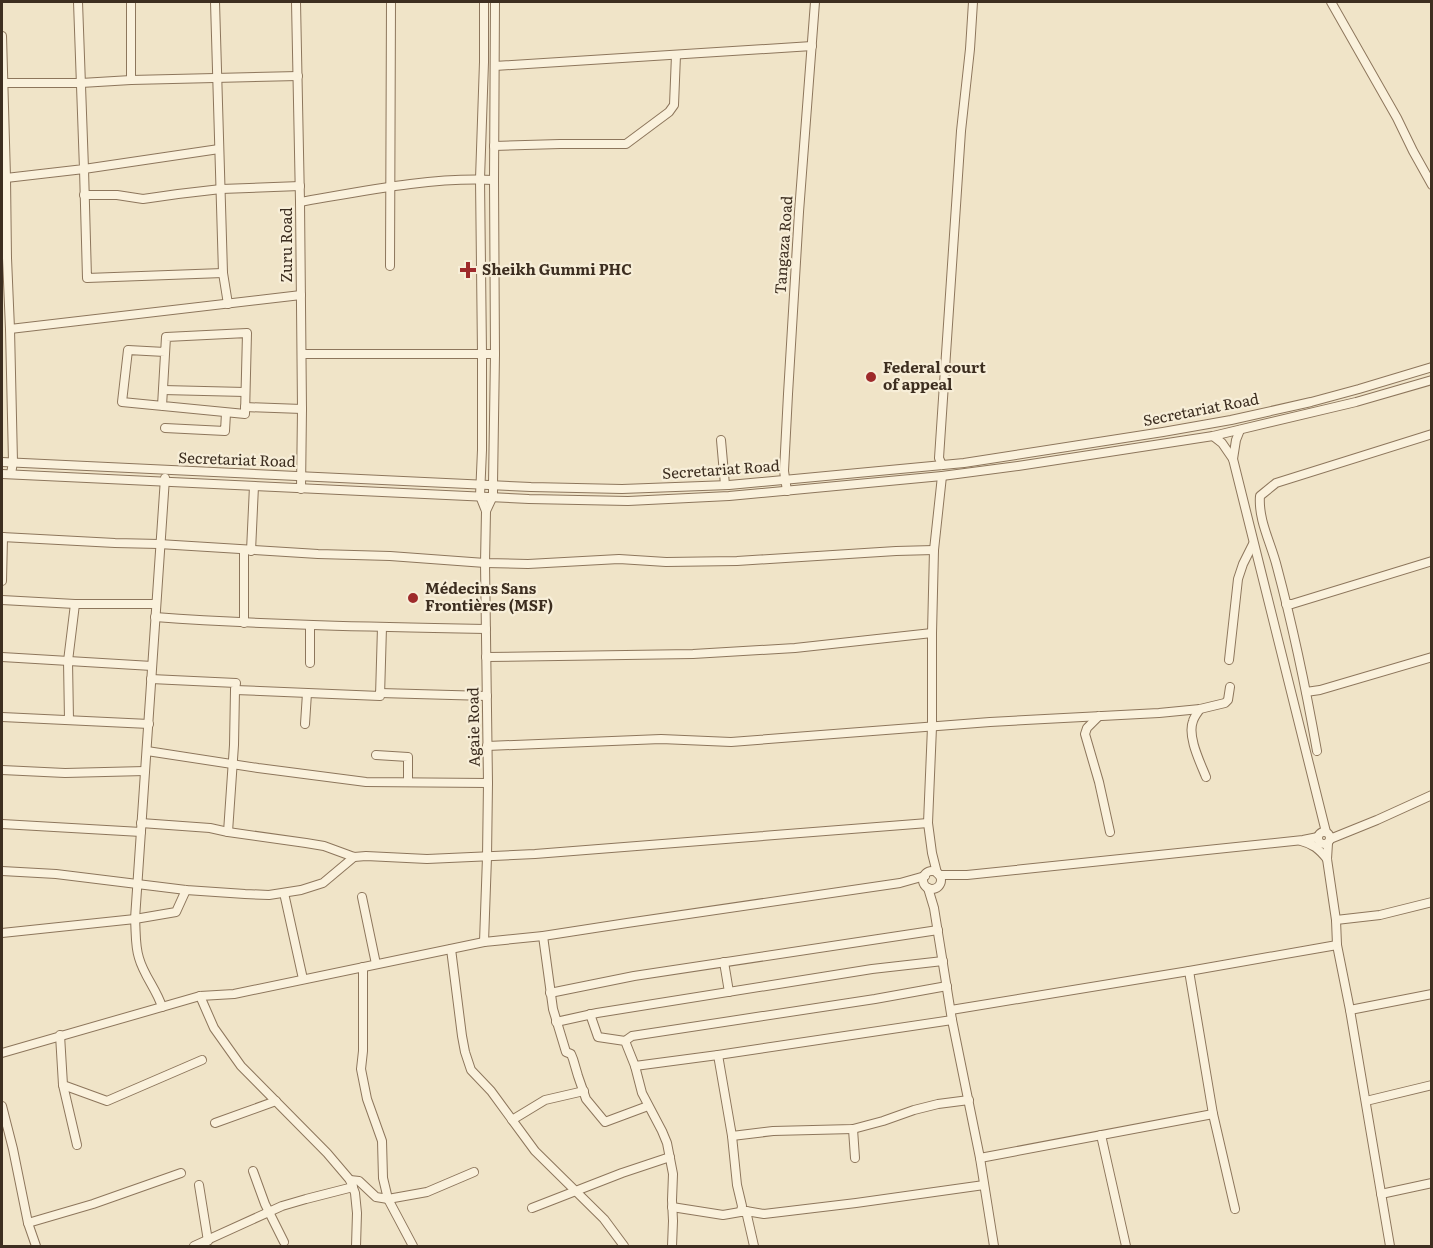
<svg xmlns="http://www.w3.org/2000/svg" width="1433" height="1248" font-family="Literata,serif">
<style>
.lines{fill:none;stroke-linecap:round;stroke-linejoin:round}
.minor-casing{stroke:#8d765c;stroke-width:10}
.minor{stroke:#faf1dc;stroke-width:8}
.poi-dot{fill:#9e2a2b;stroke:#f7eed8;stroke-width:2}
.labels{text-anchor:middle;stroke-width:4.5;stroke-linejoin:round;paint-order:stroke}
.street-label{font-size:15px;fill:#3d2e20;stroke:#f7eed8}
.poi-label{font-size:15px;font-weight:bold;fill:#3d2e20;stroke:#f7eed8;text-anchor:start}
</style>
<rect width="100%" height="100%" fill="#f0e4c8"/>
<g class="lines">
<g class="minor-casing">
<g id="minor">
<path d="M215,2L223,273L228,304"/>
<path d="M296,2L300,202L302,409L301,489"/>
<path d="M1331,2L1397,118L1413,151L1432,185"/>
<path d="M2,36L6,178L7,258L10,329L13,462L11,474"/>
<path d="M495,66L812,46"/>
<path d="M131,80V2"/>
<path d="M2,83H81L131,80L298,76"/>
<path d="M494,146L560,144H626L669,112L674,105L676,55"/>
<path d="M219,149L84,169L87,278L223,273"/>
<path d="M6,178L84,169L78,2"/>
<path d="M84,195H117L143,199L178,194L221,189L300,186"/>
<path d="M300,202C364,191 429,177 494,180"/>
<path d="M390,266L391,2"/>
<path d="M10,329L301,295"/>
<path d="M302,354H495"/>
<path d="M163,390L245,392"/>
<path d="M162,406L166,337L247,333L245,414L122,402L128,350L165,352"/>
<path d="M245,407L302,409"/>
<path d="M165,428L225,431L226,413"/>
<path d="M1213,436L1222,443L1233,459L1326,832"/>
<path d="M721,440L725,485"/>
<path d="M1233,459L1236,440L1240,430"/>
<path d="M2,462L531,487L622,489L729,485L964,463L1163,432L1231,420L1311,402L1359,389L1432,367"/>
<path d="M942,465L939,458L961,131L970,49L973,2"/>
<path d="M2,474L529,499L628,501L729,496L942,476L1018,466L1213,436L1356,402L1432,380"/>
<path d="M787,491L784,471L788,394L799,212L815,2"/>
<path d="M486,511L493,496V484L495,354L494,180L495,2"/>
<path d="M2,537L115,543L159,544L318,554L390,556L485,563L528,564L619,559L666,562L737,561L896,551L934,550"/>
<path d="M244,550V623"/>
<path d="M251,551L254,486"/>
<path d="M2,581L3,537"/>
<path d="M2,600L75,604H156"/>
<path d="M1286,604H1292L1432,561"/>
<path d="M155,617C265,625 375,627 486,629"/>
<path d="M2,657L152,666"/>
<path d="M486,657L693,654L795,648L932,633"/>
<path d="M1229,660L1238,579L1243,564L1253,544"/>
<path d="M310,663V625"/>
<path d="M151,679L236,683L235,690L234,745L228,832"/>
<path d="M235,690L380,696L382,627"/>
<path d="M1306,692L1320,690L1432,657"/>
<path d="M380,693L487,696"/>
<path d="M1200,709C1198,712 1194,717 1193,721C1187,736 1200,762 1206,777"/>
<path d="M1099,716L1087,728L1085,734L1099,782L1110,832"/>
<path d="M2,717L149,724"/>
<path d="M69,720L68,661L75,604"/>
<path d="M305,724L307,693"/>
<path d="M487,746L661,739L731,742L990,722L1159,713L1200,709L1225,703L1228,700L1230,687"/>
<path d="M147,751L258,768L366,782L488,783"/>
<path d="M1317,751C1306,689 1293,627 1277,567C1271,543 1258,520 1260,496L1276,483L1432,434"/>
<path d="M376,755L408,757V782"/>
<path d="M2,770L65,773L145,771"/>
<path d="M141,823L210,828L228,832L306,843L324,846L354,857L366,856L427,859L535,854L928,823"/>
<path d="M2,824L141,832"/>
<circle cx="1324" cy="838" r="6"/>
<path d="M1330,839L1377,820L1432,795"/>
<path d="M1301,841C1313,844 1319,849 1327,859"/>
<path d="M1328,843L1327,859L1336,920L1337,945L1350,1010L1390,1246"/>
<path d="M2,871L56,874L186,890L245,894L269,895L301,890L323,883L354,857"/>
<circle cx="932" cy="880" r="9"/>
<path d="M937,873L932,853L928,823L932,727V633L934,550L942,476"/>
<path d="M939,875H967L1303,840L1318,837"/>
<path d="M928,888L934,908L952,1020L980,1158L994,1246"/>
<path d="M284,893L303,979"/>
<path d="M362,897L376,964"/>
<path d="M1336,920L1380,915L1432,902"/>
<path d="M2,933L135,919L176,912L186,890"/>
<path d="M543,936L553,1009L566,1052L571,1054L573,1059L578,1076L586,1099L605,1122L648,1106"/>
<path d="M484,942L487,857L488,783L485,563L486,511L480,496L482,450V354L480,179L484,62V2"/>
<path d="M451,949L462,1036L465,1052L471,1070L491,1091L535,1151L604,1219L624,1246"/>
<path d="M724,962L729,992"/>
<path d="M363,967V1051L361,1069L367,1099L382,1141L383,1178L388,1199L413,1246"/>
<path d="M1189,971L1213,1114L1235,1209"/>
<path d="M550,993L634,976L938,930"/>
<path d="M200,996L214,1028L241,1066L327,1153L350,1180L355,1193L357,1213L356,1246"/>
<path d="M162,1007C157,990 144,976 139,958C135,946 136,932 135,919L165,478"/>
<path d="M951,1010L1189,971L1337,945"/>
<path d="M1350,1010L1432,994"/>
<path d="M590,1014L598,1037L625,1041L635,1066L642,1093L662,1131L667,1143L673,1174L672,1200L673,1221L672,1246"/>
<path d="M556,1022L597,1013L872,969L943,961"/>
<path d="M60,1035L63,1085L107,1101L202,1060"/>
<path d="M625,1041L632,1036L875,999L947,986"/>
<path d="M2,1053L200,996L234,994L484,942L543,936L627,923L900,883L925,876"/>
<path d="M718,1055L732,1136L737,1185L742,1206L741,1212"/>
<path d="M635,1066L718,1055L952,1020"/>
<path d="M63,1085L77,1145"/>
<path d="M1366,1101L1432,1085"/>
<path d="M2,1106L13,1149L28,1223L36,1246"/>
<path d="M512,1120L545,1100L584,1091"/>
<path d="M215,1123L276,1101"/>
<path d="M853,1129L855,1158"/>
<path d="M1101,1135L1126,1246"/>
<path d="M732,1136L773,1131L853,1129L883,1121L914,1110L938,1104L969,1100"/>
<path d="M980,1158L1213,1114"/>
<path d="M253,1171L265,1204L284,1242"/>
<path d="M350,1180L359,1181L376,1197L388,1199L427,1192L474,1172"/>
<path d="M199,1185L208,1241"/>
<path d="M1381,1194L1432,1183"/>
<path d="M672,1207L723,1215L746,1211L764,1214L856,1203L984,1185"/>
<path d="M532,1208L622,1173L670,1157"/>
<path d="M746,1211L754,1246"/>
<path d="M28,1223L93,1204L181,1173"/>
<path d="M194,1246L282,1206L306,1199L353,1187"/>
</g>
</g>
<use href="#minor" class="minor"/>
</g>
<g class="poi-dot">
<path d="M465 261h6v6h6v6h-6v6h-6v-6h-6v-6h6z"/>
<circle cx="871" cy="377" r="6"/>
<circle cx="413" cy="598" r="6"/>
</g>
<g class="labels">
<g class="street-label">
<text transform="translate(287 245) rotate(-90)" y="5">Zuru Road</text>
<text transform="translate(784 245) rotate(-86)" y="5">Tangaza Road</text>
<text transform="translate(1201 410) rotate(-11)" y="5">Secretariat Road</text>
<text transform="translate(237 460) rotate(2)" y="5">Secretariat Road</text>
<text transform="translate(721 470) rotate(-4)" y="5">Secretariat Road</text>
<text transform="translate(474 727) rotate(-91)" y="5">Agaie Road</text>
</g>
<g class="poi-label">
<text x="482" y="275">Sheikh Gummi PHC</text>
<text x="883" y="373">Federal court<tspan x="883" dy="17">of appeal</tspan></text>
<text x="425" y="594">Médecins Sans<tspan x="425" dy="17">Frontières (MSF)</tspan></text>
</g>
</g>
<rect width="1433" height="1248" fill="none" stroke="#3d2e20" stroke-width="6"/>
</svg>
